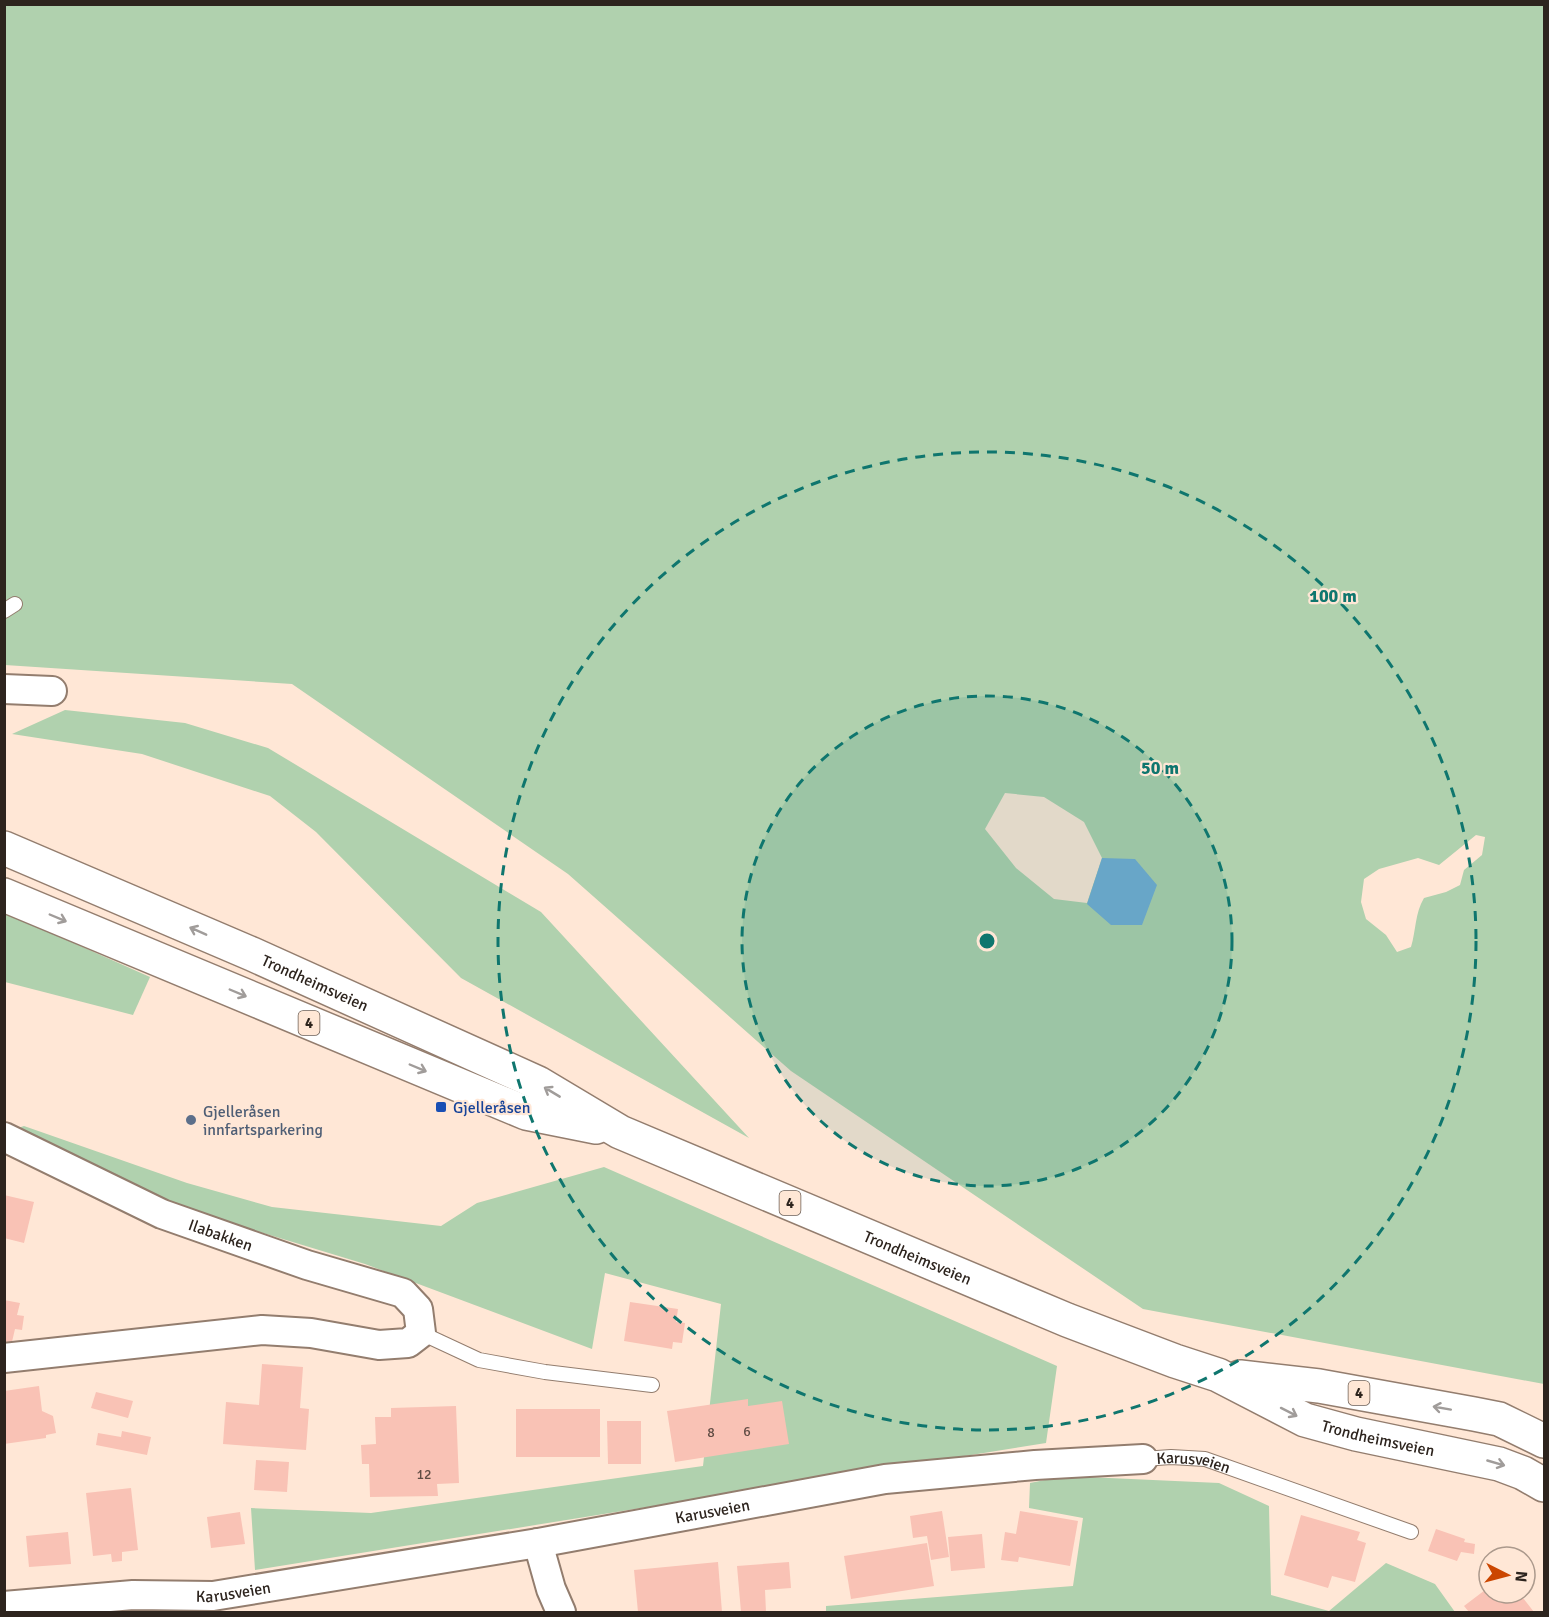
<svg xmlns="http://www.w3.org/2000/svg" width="1549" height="1617" font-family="Signika,sans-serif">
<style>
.green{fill:#b0d1ae;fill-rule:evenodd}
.water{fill:#75add5}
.building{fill:#f9c2b5}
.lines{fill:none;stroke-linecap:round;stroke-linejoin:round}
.service-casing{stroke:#937d6e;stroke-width:16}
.minor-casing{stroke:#937d6e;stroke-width:32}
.trunk-casing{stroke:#937d6e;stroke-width:36}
.service{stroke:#fff;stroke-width:14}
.minor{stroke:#fff;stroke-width:28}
.trunk{stroke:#fff;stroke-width:33}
.oneway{stroke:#a09c9a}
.ring{fill:none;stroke:#0f766e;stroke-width:3;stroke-dasharray:10 8}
.transit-dot{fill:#1a4fb4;stroke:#ffe7d6;stroke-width:2}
.service-dot{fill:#5c6f8a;stroke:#ffe7d6;stroke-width:2}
.labels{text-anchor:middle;stroke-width:4.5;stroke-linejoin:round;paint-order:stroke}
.number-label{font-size:14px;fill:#604c44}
.shield{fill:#ffe7d6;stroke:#6c5e55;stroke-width:1.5}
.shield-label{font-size:15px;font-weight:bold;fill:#2d241e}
.street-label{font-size:16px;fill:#2d241e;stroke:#ffe7d6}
.transit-label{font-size:16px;fill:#164399;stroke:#ffe7d6;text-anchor:start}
.service-label{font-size:16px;fill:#4e5e75;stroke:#ffe7d6;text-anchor:start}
.centre{fill:#0f766e;stroke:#ffe7d6;stroke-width:3}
.ring-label{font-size:18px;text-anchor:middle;font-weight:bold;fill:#0f766e;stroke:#ffe7d6;stroke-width:4.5;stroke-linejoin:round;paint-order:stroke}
</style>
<rect width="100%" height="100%" fill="#ffe7d6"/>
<g class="green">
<path d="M4,5H1544V1384L1143,1309L791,1071L568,874L292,684L5,665ZM1005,793L1044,797L1084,822L1102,858L1087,903L1054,899L1016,868L985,829ZM1476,835L1485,837L1482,855L1464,870L1460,885L1446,892L1424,898C1415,913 1416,930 1411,947L1397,952L1386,935L1366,919L1361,902L1364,879L1379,869L1418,858L1439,865Z"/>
<path d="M65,710L185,723L268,748L541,912L749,1138L461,978L316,832L270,796L142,754L12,734Z"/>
<path d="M4,912L150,977L133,1015L5,982Z"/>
<path d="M24,1126L187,1183L272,1207L441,1226L477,1203L604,1167L1057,1366L1046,1443L255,1570L251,1508L371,1513L703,1466L721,1304L605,1273L592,1349L365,1264L191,1211L62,1153L18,1128Z"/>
<path d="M1065,1476L1219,1483L1269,1506L1271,1595L1329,1611L1386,1563L1435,1584L1455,1612H826V1606L1073,1586L1083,1518L1029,1508L1030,1483Z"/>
</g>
<path class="water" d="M1102,858L1135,859L1157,885L1142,925H1111L1087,904Z"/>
<g class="building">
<path d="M4,1195L34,1202L24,1243L4,1238Z"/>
<path d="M4,1300L20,1303L17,1315L24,1316L22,1330L15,1329L11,1346L4,1345Z"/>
<path d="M630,1302L678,1309L676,1322L685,1323L682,1343L673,1342L672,1349L624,1341Z"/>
<path d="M262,1364L303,1367L300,1408L309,1409L306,1450L223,1444L226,1402L259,1405Z"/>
<path d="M39,1386L42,1411L53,1416L56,1433L46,1435V1438L4,1444V1391Z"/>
<path d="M96,1392L133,1401L128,1418L91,1408Z"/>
<path d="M748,1399V1406L782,1401L789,1444L675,1462L667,1411Z"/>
<path d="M456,1406L459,1483L437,1484L438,1496L370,1497L369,1464H362L361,1445L376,1444L375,1417H391V1408Z"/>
<rect x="516" y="1409" width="84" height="48"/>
<path d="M607,1421H641V1464H608Z"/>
<path d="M122,1431L151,1437L147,1455L96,1445L98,1433L121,1437Z"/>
<path d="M256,1460L289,1462L287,1492L254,1490Z"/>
<path d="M131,1488L138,1550L122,1552V1561L112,1562L111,1554L93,1556L86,1493Z"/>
<path d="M942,1511L949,1557L931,1560L927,1536L913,1538L910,1516Z"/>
<path d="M1020,1511L1078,1521L1070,1566L1019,1557L1018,1562L1001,1560L1005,1532L1016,1534Z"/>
<path d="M240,1512L245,1544L211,1548L207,1517Z"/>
<path d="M1301,1515L1360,1532L1357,1540L1366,1543L1355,1582L1332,1576L1328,1588L1284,1575Z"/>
<path d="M1436,1529L1465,1539L1464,1542L1475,1544L1474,1554L1461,1552L1457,1561L1428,1551Z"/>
<path d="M68,1532L71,1564L29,1567L26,1536Z"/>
<path d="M982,1534L985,1568L951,1571L948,1537Z"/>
<path d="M927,1543L934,1586L851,1599L844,1556Z"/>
<path d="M718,1562L722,1612H638L634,1570Z"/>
<path d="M789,1562L791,1588L765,1590L766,1612H741L737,1566Z"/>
<path d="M1489,1587V1593H1519L1534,1612H1469L1464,1606Z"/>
</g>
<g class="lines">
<g class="service-casing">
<g id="service">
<path d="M4,611L15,604"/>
<path d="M421,1333L479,1360L545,1372L652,1385"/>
<path id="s1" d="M1143,1459L1171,1457L1205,1459L1411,1532"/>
</g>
</g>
<g class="minor-casing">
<g id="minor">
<path d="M4,689L52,691"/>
<path id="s2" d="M4,1137L162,1214L307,1265L403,1293L418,1309L421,1333L408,1343L379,1345L311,1333L262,1330L4,1358"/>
<path d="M538,1543L551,1589L561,1612"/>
<path id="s3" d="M4,1606L133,1595L213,1596L538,1543L885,1479L1035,1465L1143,1459"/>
</g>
</g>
<g class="trunk-casing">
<g id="trunk">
<path id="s4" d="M4,848L252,954L538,1083L620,1132L1067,1320L1175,1361L1218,1375L1305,1420L1356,1434L1499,1464L1523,1473L1544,1485"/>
<path d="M4,895L526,1113L596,1127"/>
<path d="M1240,1377L1319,1386L1474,1414L1499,1419L1544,1441"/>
</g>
</g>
<use href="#service" class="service"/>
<use href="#minor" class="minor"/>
<use href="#trunk" class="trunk"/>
</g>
<defs><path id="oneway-shaft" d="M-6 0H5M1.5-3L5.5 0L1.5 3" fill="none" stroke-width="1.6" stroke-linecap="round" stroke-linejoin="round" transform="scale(1.5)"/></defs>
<g class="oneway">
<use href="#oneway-shaft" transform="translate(58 918) rotate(23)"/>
<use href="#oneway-shaft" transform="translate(198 931) rotate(-156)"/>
<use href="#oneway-shaft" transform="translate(238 993) rotate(23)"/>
<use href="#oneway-shaft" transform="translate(418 1068) rotate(23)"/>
<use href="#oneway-shaft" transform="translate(552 1092) rotate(-149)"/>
<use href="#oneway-shaft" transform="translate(1442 1408) rotate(-170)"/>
<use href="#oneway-shaft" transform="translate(1289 1412) rotate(27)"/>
<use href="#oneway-shaft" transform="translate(1496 1463) rotate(16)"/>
</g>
<circle cx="987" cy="941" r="245" fill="#0f766e" fill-opacity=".12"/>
<g class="ring">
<circle cx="987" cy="941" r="245"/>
<circle cx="987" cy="941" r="489"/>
</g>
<rect class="transit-dot" x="435" y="1101" width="12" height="12" rx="3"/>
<circle class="service-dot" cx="191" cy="1120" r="6"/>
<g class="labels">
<g class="number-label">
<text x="747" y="1436">6</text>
<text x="711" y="1437">8</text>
<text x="424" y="1479">12</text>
</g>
<g class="shield">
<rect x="298.5" y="1011" width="21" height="24" rx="4.5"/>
<rect x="779.5" y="1191" width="21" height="24" rx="4.5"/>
<rect x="1348.5" y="1381" width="21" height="24" rx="4.5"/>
</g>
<g class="shield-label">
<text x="309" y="1028">4</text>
<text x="790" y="1208">4</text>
<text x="1359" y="1398">4</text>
</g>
<g class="street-label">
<text dy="6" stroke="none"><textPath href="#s4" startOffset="339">Trondheimsveien</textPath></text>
<text dy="6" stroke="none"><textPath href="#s2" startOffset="238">Ilabakken</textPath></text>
<text dy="6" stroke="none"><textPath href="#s4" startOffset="1002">Trondheimsveien</textPath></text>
<text dy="6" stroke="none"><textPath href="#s4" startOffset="1498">Trondheimsveien</textPath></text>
<text dy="6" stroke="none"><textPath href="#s1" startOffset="51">Karusveien</textPath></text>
<text dy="6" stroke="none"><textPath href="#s3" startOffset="716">Karusveien</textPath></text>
<text dy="6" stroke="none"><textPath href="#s3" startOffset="230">Karusveien</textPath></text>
</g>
<g class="transit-label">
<text x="453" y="1113">Gjelleråsen</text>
</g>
<g class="service-label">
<text x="203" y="1117">Gjelleråsen<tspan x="203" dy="18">innfartsparkering</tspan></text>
</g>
</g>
<circle cx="987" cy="941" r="9" class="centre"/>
<g class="ring-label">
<text x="1333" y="602">100 m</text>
<text x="1160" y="774">50 m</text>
</g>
<rect width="1549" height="1617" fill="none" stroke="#2d241e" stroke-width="12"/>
<g transform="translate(1507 1575) rotate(96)"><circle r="28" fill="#ffe7d6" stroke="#ab998c" stroke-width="1.5"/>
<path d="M0-4.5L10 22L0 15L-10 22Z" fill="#cb4600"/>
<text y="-9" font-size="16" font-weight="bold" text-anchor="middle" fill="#2d241e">N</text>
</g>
</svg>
